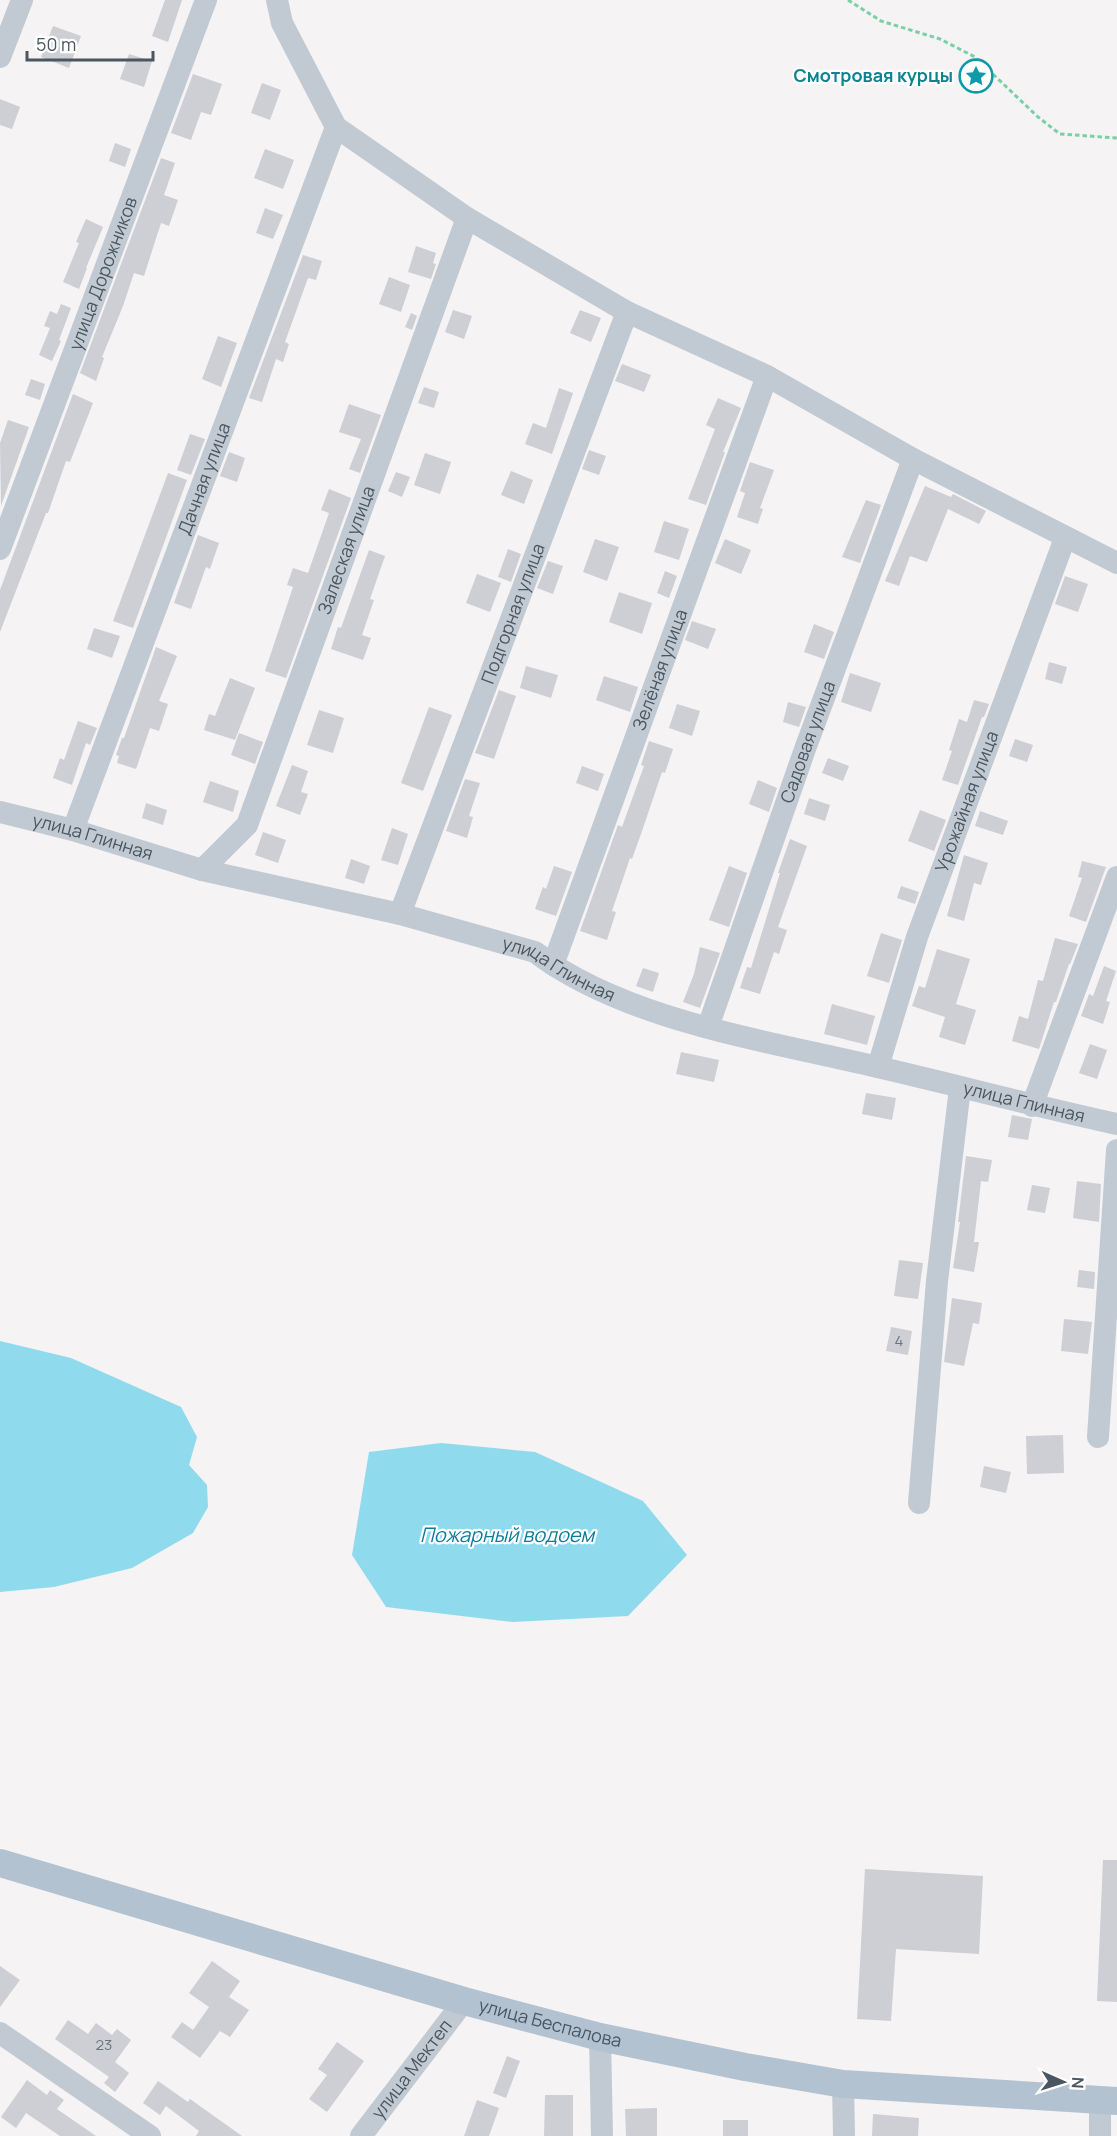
<svg xmlns="http://www.w3.org/2000/svg" width="1117" height="2136" font-family="Manrope,sans-serif">
<style>
.water{fill:#90daee}
.building{fill:#cdcfd5}
.lines{fill:none;stroke-linecap:round;stroke-linejoin:round}
.path{stroke:#7ad0a6;stroke-width:3;stroke-dasharray:4.5 3;stroke-linecap:butt}
.minor{stroke:#c1cad2;stroke-width:22}
.major{stroke:#b3c2d1;stroke-width:28}
.labels{text-anchor:middle;stroke-width:4.5;stroke-linejoin:round;paint-order:stroke}
.number-label{font-size:15px;fill:#6b747e}
.culture-label{font-size:18px;font-weight:bold;fill:#0d838f;stroke:#fff;text-anchor:end}
.street-label{font-size:18px;fill:#4a5661;stroke:#fff}
.water-label{font-size:20px;font-style:italic;fill:#0c7c9b;stroke:#fff}
</style>
<rect width="100%" height="100%" fill="#f5f3f3"/>
<g class="water">
<path d="M0,1341L71,1358L181,1407L197,1437L189,1465L207,1485L208,1507L193,1533L132,1568L54,1587L0,1592Z"/>
<path d="M441,1443L535,1452L643,1501L687,1555L628,1616L513,1622L386,1607L352,1555L369,1452Z"/>
</g>
<g class="building">
<path d="M165,0H182L168,42L152,36Z"/>
<path d="M53,26L81,36L69,68L41,57Z"/>
<path d="M129,54L152,61L144,87L120,79Z"/>
<path d="M193,74L222,84L211,115L201,112L191,140L171,133Z"/>
<path d="M262,83L281,90L270,120L251,113Z"/>
<path d="M0,99L20,107L12,129L0,125Z"/>
<path d="M115,143L131,149L125,167L109,161Z"/>
<path d="M265,149L294,160L283,189L254,178Z"/>
<path d="M161,158L175,163L164,195L178,200L169,226L161,223L144,276L134,273L123,306L102,357L104,358L96,381L80,373Z"/>
<path d="M265,208L283,215L273,239L256,233Z"/>
<path d="M86,219L103,227L86,268H87L79,289L63,282L79,243L76,242Z"/>
<path d="M416,246L436,253L433,263L436,264L431,279L408,272Z"/>
<path d="M303,255L322,261L316,280L308,278L285,342L289,344L283,362L276,359L262,402L249,398Z"/>
<path d="M389,277L410,285L401,312L379,304Z"/>
<path d="M61,304L71,308L59,340L61,341L52,361L39,355L50,328L44,326L50,311L57,314Z"/>
<path d="M453,310L472,316L464,339L445,332Z"/>
<path d="M580,310L601,318L591,342L570,333Z"/>
<path d="M411,313L417,316L412,330L405,327Z"/>
<path d="M218,336L237,343L221,387L202,379Z"/>
<path d="M622,364L651,375L644,392L615,381Z"/>
<path d="M31,379L45,384L40,400L25,395Z"/>
<path d="M424,387L439,392L434,408L418,403Z"/>
<path d="M559,388L573,393L552,454L525,444L533,423L546,428Z"/>
<path d="M73,394L93,403L70,462L66,461L48,513H46L0,632V590Z"/>
<path d="M718,398L741,408L723,452H725L706,505L688,499L715,429L706,425Z"/>
<path d="M349,404L381,415L360,473L349,469L361,439L339,432Z"/>
<path d="M8,420L29,427L1,506L0,443Z"/>
<path d="M190,434L205,439L191,475L177,470Z"/>
<path d="M589,450L606,456L599,475L582,469Z"/>
<path d="M229,452L245,458L237,482L220,476Z"/>
<path d="M425,453L451,462L440,494L414,485Z"/>
<path d="M750,462L774,470L760,508L763,509L758,524L737,517L745,493L740,491Z"/>
<path d="M511,471L533,480L524,504L501,495Z"/>
<path d="M396,472L410,477L402,497L388,491Z"/>
<path d="M168,473L187,480L133,628L113,621Z"/>
<path d="M925,486L951,497L953,494L986,511L979,524L948,509L927,562L910,556L899,586L885,581Z"/>
<path d="M329,489L351,498L286,678L265,671L293,587L287,585L293,568L308,573L329,513L321,510Z"/>
<path d="M866,500L881,505L860,563L842,557Z"/>
<path d="M664,521L689,529L679,560L654,552Z"/>
<path d="M198,535L219,543L210,569L206,567L191,609L174,603Z"/>
<path d="M595,539L619,547L607,581L583,572Z"/>
<path d="M725,539L751,550L741,574L715,563Z"/>
<path d="M508,549L521,554L511,582L498,577Z"/>
<path d="M369,550L385,556L370,599L374,600L362,635L371,638L363,660L331,649L338,627L341,628Z"/>
<path d="M548,561L563,566L553,594L537,588Z"/>
<path d="M665,571L677,576L669,598L657,593Z"/>
<path d="M477,574L501,583L490,612L466,603Z"/>
<path d="M1065,576L1088,584L1078,612L1055,604Z"/>
<path d="M619,592L652,603L642,634L609,622Z"/>
<path d="M692,621L716,629L708,649L685,640Z"/>
<path d="M814,624L834,632L824,659L804,652Z"/>
<path d="M94,628L120,636L112,658L87,649Z"/>
<path d="M156,647L177,656L159,701L168,704L159,731L150,728L136,769L117,763L119,756L116,755L122,738H124Z"/>
<path d="M1049,662L1067,667L1062,684L1045,679Z"/>
<path d="M526,666L558,675L551,698L520,688Z"/>
<path d="M850,673L881,683L871,712L841,702Z"/>
<path d="M604,676L638,687L630,712L596,700Z"/>
<path d="M230,678L255,688L235,740L204,730L209,714L215,716Z"/>
<path d="M499,690L516,696L494,759L475,753Z"/>
<path d="M974,700L989,704L984,717H982L958,785L942,780L952,751L949,750L959,719L967,722Z"/>
<path d="M788,702L806,707L799,727L783,722Z"/>
<path d="M677,704L700,711L692,736L669,728Z"/>
<path d="M429,707L452,715L423,791L401,783Z"/>
<path d="M319,710L344,718L333,753L307,745Z"/>
<path d="M78,721L97,728L90,745L86,743L72,785L53,778L60,758L64,760Z"/>
<path d="M239,733L263,742L255,764L231,755Z"/>
<path d="M1015,739L1033,745L1027,762L1009,756Z"/>
<path d="M649,741L673,749L665,773L662,772L641,834L632,859L630,858L612,911L616,912L607,940L580,931L618,825L622,827L644,766L641,765Z"/>
<path d="M828,758L849,766L843,781L822,773Z"/>
<path d="M292,765L308,771L301,792L308,794L300,815L276,806Z"/>
<path d="M582,766L604,774L598,791L576,783Z"/>
<path d="M465,779L480,783L469,816L473,817L467,838L446,831Z"/>
<path d="M758,780L777,788L769,812L749,804Z"/>
<path d="M210,781L239,791L233,812L203,802Z"/>
<path d="M809,798L830,805L825,821L804,814Z"/>
<path d="M146,803L167,810L163,825L142,818Z"/>
<path d="M920,810L946,820L934,851L908,841Z"/>
<path d="M980,811L1008,821L1003,835L975,826Z"/>
<path d="M392,828L408,834L398,865L381,860Z"/>
<path d="M263,832L286,840L278,863L255,855Z"/>
<path d="M790,839L807,846L778,927L787,930L779,954L774,952L760,994L740,988L747,967L751,968L780,873H778Z"/>
<path d="M964,855L988,863L981,885L974,883L964,921L947,916Z"/>
<path d="M351,859L370,866L364,884L345,878Z"/>
<path d="M1082,861L1106,867L1086,922L1069,916L1082,878L1078,877Z"/>
<path d="M554,866L572,872L556,916L535,909L543,887L546,889Z"/>
<path d="M729,866L747,873L729,927L709,920Z"/>
<path d="M901,886L919,892L915,904L897,898Z"/>
<path d="M881,933L902,940L889,983L867,976Z"/>
<path d="M1055,938L1078,944L1070,964H1069L1056,1002H1054L1039,1049L1012,1041L1019,1016L1028,1019L1038,980L1043,981Z"/>
<path d="M700,947L720,953L700,1008L683,1002L694,974Z"/>
<path d="M937,949L970,959L956,1004L976,1010L965,1045L939,1037L945,1017L912,1006L919,986L925,988Z"/>
<path d="M1104,966L1116,971L1106,1001L1110,1002L1103,1024L1081,1016L1089,994L1093,996Z"/>
<path d="M643,968L659,973L653,992L636,986Z"/>
<path d="M832,1004L875,1016L867,1045L824,1034Z"/>
<path d="M1090,1044L1107,1050L1097,1079L1079,1073Z"/>
<path d="M681,1052L719,1060L714,1082L676,1074Z"/>
<path d="M866,1093L896,1098L892,1120L862,1114Z"/>
<path d="M1012,1115L1032,1119L1028,1140L1008,1137Z"/>
<path d="M966,1156L992,1160L988,1182L981,1181L974,1242H979L974,1272L953,1268L960,1222H958Z"/>
<path d="M1077,1181L1101,1184L1099,1222L1073,1218Z"/>
<path d="M1032,1185L1050,1188L1045,1213L1027,1210Z"/>
<path d="M899,1260L923,1263L918,1299L894,1296Z"/>
<path d="M1079,1270L1095,1272L1094,1289L1077,1287Z"/>
<path d="M952,1298L982,1303L979,1324L973,1323L964,1366L944,1362Z"/>
<path d="M1064,1319L1092,1322L1088,1354L1061,1351Z"/>
<path d="M891,1327L912,1331L908,1355L886,1351Z"/>
<path d="M1063,1435L1064,1473L1027,1474L1026,1436Z"/>
<path d="M984,1466L1011,1472L1006,1493L980,1487Z"/>
<path d="M1103,1860H1117V2002L1097,2001Z"/>
<path d="M865,1869L983,1876L979,1954L896,1949L891,2021L857,2019Z"/>
<path d="M212,1961L240,1981L229,1997L249,2010L230,2037L220,2031L200,2058L171,2037L182,2022L193,2030L209,2007L189,1993Z"/>
<path d="M0,1966L20,1980L0,2007Z"/>
<path d="M68,2020L88,2034L96,2023L112,2035L117,2029L131,2040L115,2062L129,2073L115,2092L104,2083L109,2077L55,2039Z"/>
<path d="M337,2042L364,2061L327,2112L309,2099L327,2075L318,2069Z"/>
<path d="M507,2056L520,2061L506,2098L493,2093Z"/>
<path d="M27,2080L47,2095L50,2090L64,2100L57,2109L96,2136H60L26,2113L16,2128L1,2117Z"/>
<path d="M158,2081L188,2102L190,2099L242,2136H196L199,2131L166,2106L160,2115L143,2103Z"/>
<path d="M545,2095H573V2136H544Z"/>
<path d="M477,2100L499,2108L489,2136H464Z"/>
<path d="M657,2108V2136H626L625,2109Z"/>
<path d="M873,2114L919,2118L918,2136H872Z"/>
<rect x="723" y="2120" width="25" height="16"/>
</g>
<g class="lines">
<path class="path" d="M848,0L881,21L940,39L975,57L1038,117L1060,134L1117,138"/>
<g class="minor">
<path d="M277,0L282,23L336,127L467,218L627,312L767,376L913,459L1117,563"/>
<path d="M0,57L22,0"/>
<path id="s1" d="M0,549L206,0"/>
<path id="s2" d="M0,812L73,830L202,870L400,914L535,952C623,1019 762,1040 869,1065C952,1084 1034,1106 1117,1124"/>
<path id="s3" d="M73,830L336,127"/>
<path id="s4" d="M202,870L247,825L467,218"/>
<path id="s5" d="M400,914L627,312"/>
<path id="s6" d="M553,965L767,376"/>
<path id="s7" d="M708,1027L805,749L913,459"/>
<path id="s8" d="M878,1067L917,937L1065,538"/>
<path d="M1032,1106L1117,877"/>
<path d="M1098,1437L1117,1150"/>
<path d="M919,1503L937,1281L960,1088"/>
<path d="M0,2033L150,2136"/>
<path d="M600,2037L602,2136"/>
<path d="M843,2084L844,2136"/>
<path d="M1100,2101V2136"/>
<path id="s9" d="M361,2136L464,2001"/>
</g>
<path class="major" id="s10" d="M0,1863L464,2001L600,2037L745,2067L843,2084L1117,2101"/>
</g>
<defs>
<g id="sight-ring" transform="scale(1.725)"><circle r="9.5" fill="#fff" stroke="#0f9aa8" stroke-width="1.5"/><path d="M0-6L1.8-2.2L6-1.7L2.9 1.2L3.7 5.4L0 3.3L-3.7 5.4L-2.9 1.2L-6-1.7L-1.8-2.2Z" fill="#0f9aa8"/></g>
</defs>
<g fill-rule="evenodd">
<use href="#sight-ring" x="976" y="76"/>
</g>
<g class="labels">
<g class="number-label">
<text x="899" y="1346">4</text>
<text x="104" y="2050">23</text>
</g>
<g class="culture-label">
<text x="953" y="82">Смотровая курцы</text>
</g>
<g class="street-label">
<text dy="6" stroke="none"><textPath href="#s1" startOffset="294">улица Дорожников</textPath></text>
<text dy="6" stroke="none"><textPath href="#s3" startOffset="375">Дачная улица</textPath></text>
<text dy="6" stroke="none"><textPath href="#s4" startOffset="356">Залеская улица</textPath></text>
<text dy="6" stroke="none"><textPath href="#s5" startOffset="321">Подгорная улица</textPath></text>
<text dy="6" stroke="none"><textPath href="#s6" startOffset="314">Зелёная улица</textPath></text>
<text dy="6" stroke="none"><textPath href="#s7" startOffset="302">Садовая улица</textPath></text>
<text dy="6" stroke="none"><textPath href="#s8" startOffset="280">Урожайная улица</textPath></text>
<text dy="6" stroke="none"><textPath href="#s2" startOffset="96">улица Глинная</textPath></text>
<text dy="6" stroke="none"><textPath href="#s2" startOffset="582">улица Глинная</textPath></text>
<text dy="6" stroke="none"><textPath href="#s2" startOffset="1068">улица Глинная</textPath></text>
<text dy="6" stroke="none"><textPath href="#s10" startOffset="573">улица Беспалова</textPath></text>
<text dy="6" stroke="none"><textPath href="#s9" startOffset="84">улица Мектеп</textPath></text>
</g>
<g class="water-label">
<text x="507" y="1542">Пожарный водоем</text>
</g>
</g>
<g transform="translate(1063 2082) rotate(93)" stroke="#ffffff" stroke-width="4.5" paint-order="stroke">
<path d="M0-4.5L10 22L0 15L-10 22Z" fill="#4a5661"/>
<text y="-9" font-size="16" font-weight="bold" text-anchor="middle" fill="#4a5661">N</text>
</g>
<path d="M27 51v9h126v-9" fill="none" stroke="#4a5661" stroke-width="3"/>
<text x="36" y="51" font-size="18" fill="#4a5661" stroke="#ffffff" stroke-width="4.5" paint-order="stroke">50 m</text>
</svg>
